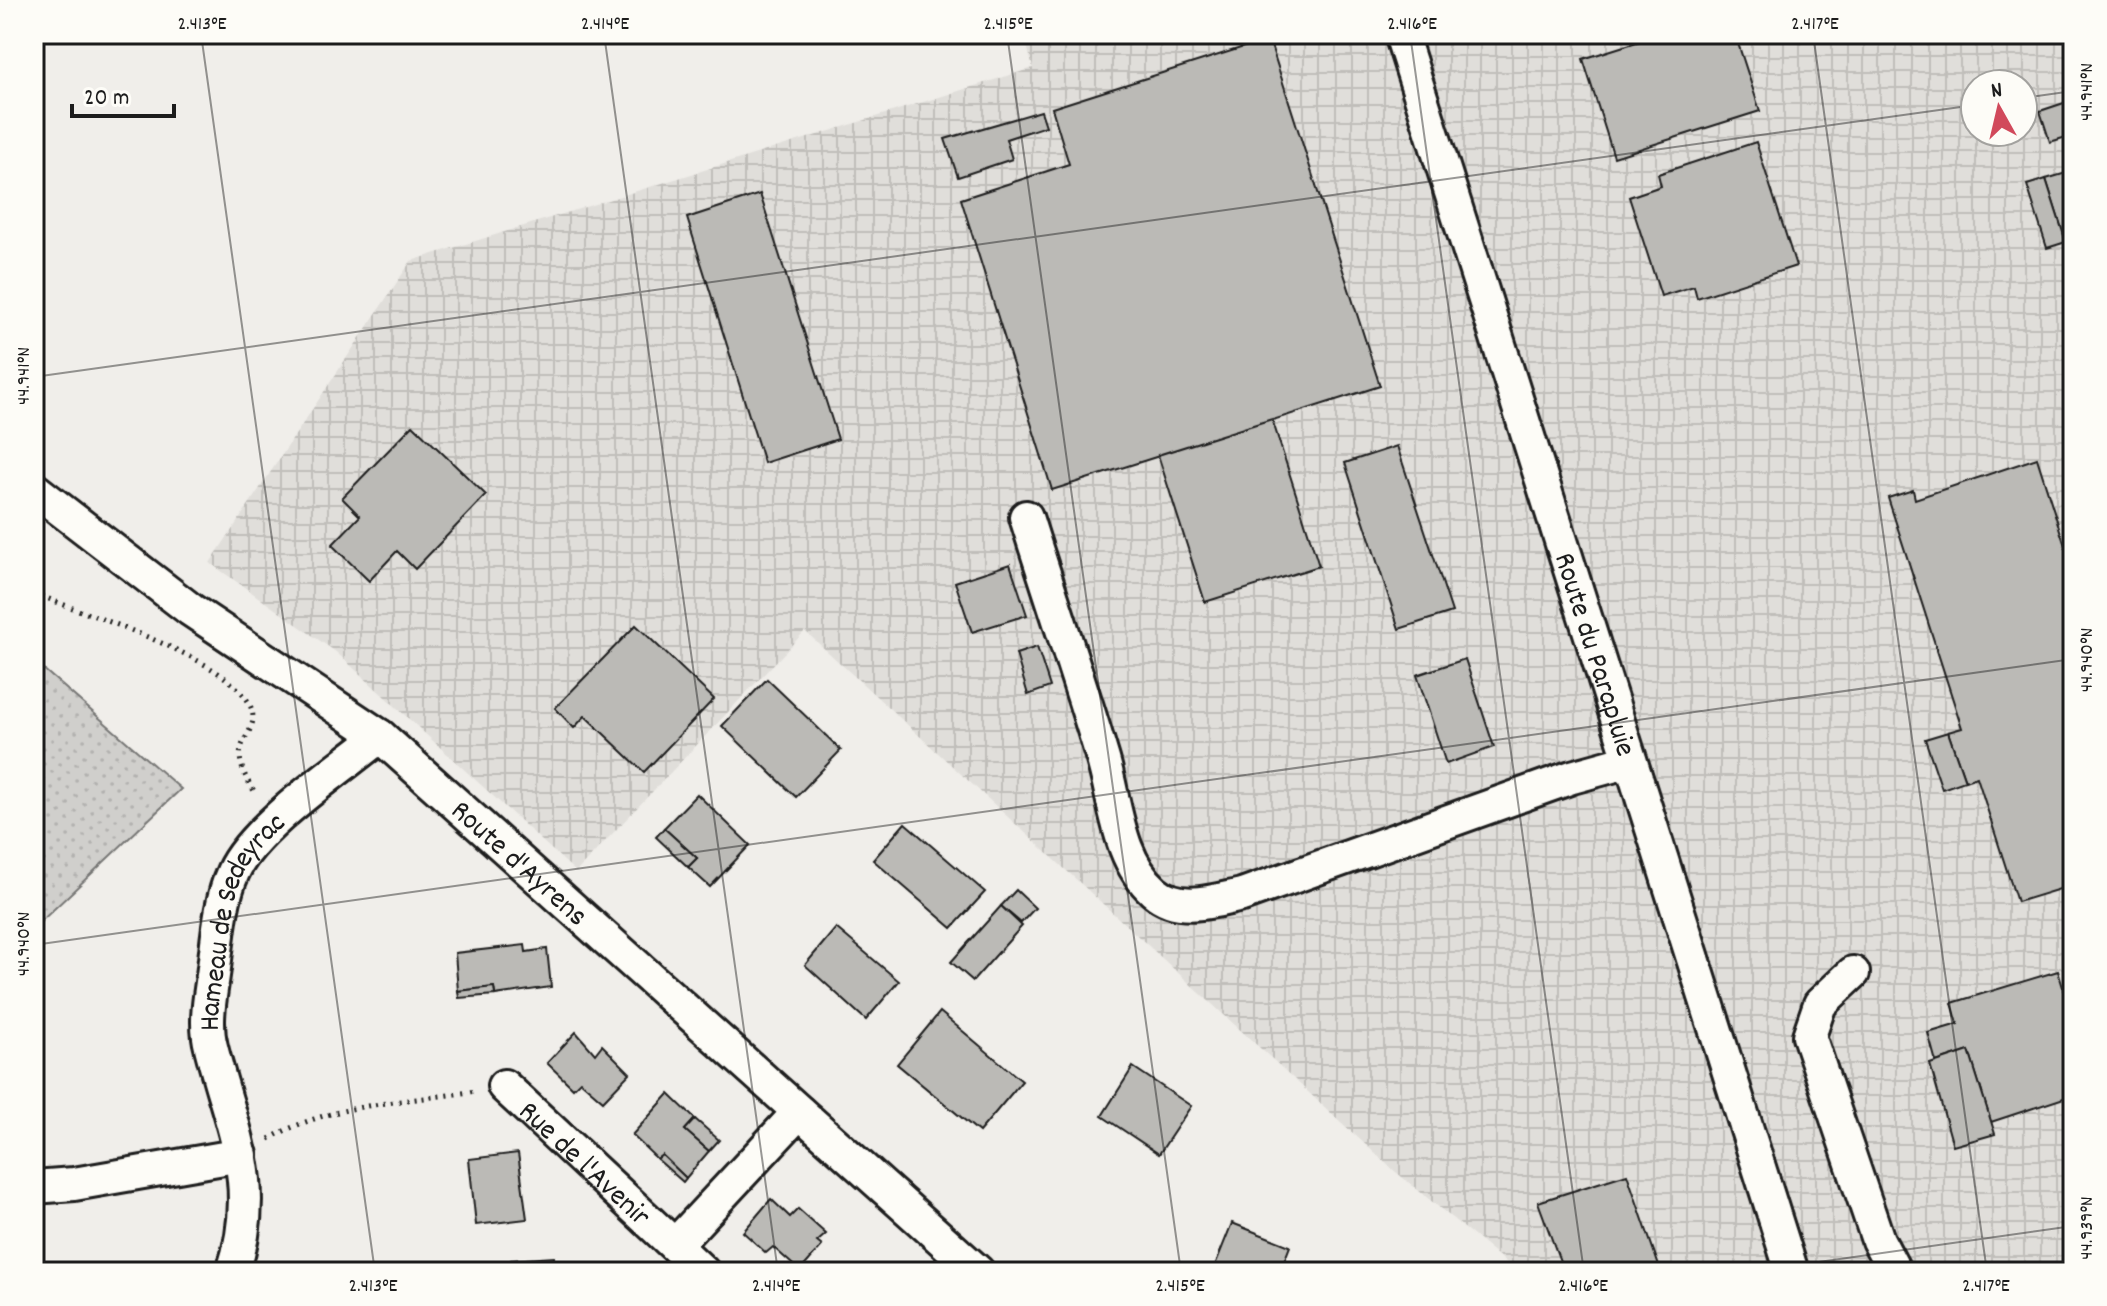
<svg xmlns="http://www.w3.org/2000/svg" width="2107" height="1306" font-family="Dekko,sans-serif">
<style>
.industrial{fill:url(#industrial-grid);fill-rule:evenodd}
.grass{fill:url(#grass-dots);stroke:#767674;stroke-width:2}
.building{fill:#bbbab6;stroke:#1c1c1c;stroke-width:2}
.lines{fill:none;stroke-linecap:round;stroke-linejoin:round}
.minor-casing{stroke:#1c1c1c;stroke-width:38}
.path{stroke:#1c1c1c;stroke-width:5;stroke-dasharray:2 6;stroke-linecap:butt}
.minor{stroke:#fdfcf7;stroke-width:32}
.ticks{fill:none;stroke:#1c1c1c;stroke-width:2;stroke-opacity:0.45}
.labels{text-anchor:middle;stroke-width:6;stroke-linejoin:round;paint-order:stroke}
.street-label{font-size:30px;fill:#1c1c1c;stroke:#fdfcf7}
.neatline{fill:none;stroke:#1c1c1c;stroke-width:3}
.ticks-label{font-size:20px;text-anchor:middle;fill:#1c1c1c}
</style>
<defs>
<pattern id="industrial-grid" width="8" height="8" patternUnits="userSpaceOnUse" patternTransform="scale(2)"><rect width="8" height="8" fill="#e0deda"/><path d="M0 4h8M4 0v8" fill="none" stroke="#c0beba"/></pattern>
<pattern id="grass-dots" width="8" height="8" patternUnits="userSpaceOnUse" patternTransform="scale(2)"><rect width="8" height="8" fill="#d0cfcc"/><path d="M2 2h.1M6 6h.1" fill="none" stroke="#b2b1af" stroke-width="1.8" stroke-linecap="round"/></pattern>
</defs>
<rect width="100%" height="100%" fill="#f0eeea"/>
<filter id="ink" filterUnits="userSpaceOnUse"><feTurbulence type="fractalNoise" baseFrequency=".0125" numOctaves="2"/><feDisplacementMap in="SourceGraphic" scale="16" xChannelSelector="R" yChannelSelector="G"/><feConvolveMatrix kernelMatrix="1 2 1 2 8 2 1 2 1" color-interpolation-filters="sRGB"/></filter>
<g filter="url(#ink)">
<path class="industrial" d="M1024,34H2073V1272H1518L1391,1168L805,631L576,872L336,652L210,563L411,261L1033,68ZM1975,84H2023V132H1975Z"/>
<path class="grass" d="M34,661L181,789L34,928Z"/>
<g class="building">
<path d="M1662,34H1735L1760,111L1614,157L1583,59Z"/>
<path d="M1269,39L1380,386L1052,490L961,199L1069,164L1052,108Z"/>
<path d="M2073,100V135L2050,142L2040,111Z"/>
<path d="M1041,111L1046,126L1006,139L1012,159L958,177L945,139Z"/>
<path d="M1756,142L1796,266L1697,298L1694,286L1661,296L1629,197L1661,186L1658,174Z"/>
<path d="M2073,171V240L2066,242L2046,179Z"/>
<path d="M2046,179L2066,242L2047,248L2027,185Z"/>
<path d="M760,194L838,439L764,463L687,218Z"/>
<path d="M1272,419L1319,566L1205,602L1158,455Z"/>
<path d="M413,425L486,495L415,569L397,551L369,581L332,545L360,516L342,498Z"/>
<path d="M1397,446L1452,612L1399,629L1345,463Z"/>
<path d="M2037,458L2073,571V885L2017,902L1977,777L1965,781L1948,732L1962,728L1888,498L1913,490L1915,499Z"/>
<path d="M1010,564L1027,615L972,632L955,582Z"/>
<path d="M636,625L714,699L644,772L585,716L574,728L555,708Z"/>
<path d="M1037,647L1050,687L1028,695L1016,654Z"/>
<path d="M1465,659L1494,747L1446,764L1417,675Z"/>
<path d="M767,679L841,750L796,797L722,726Z"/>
<path d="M1948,732L1965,781L1942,789L1925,739Z"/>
<path d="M697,794L750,845L710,887L688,867L697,858L664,828Z"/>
<path d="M905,823L985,892L952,928L873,860Z"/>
<path d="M664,828L697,858L688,867L656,837Z"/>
<path d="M1016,890L1035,908L1021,923L1001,906Z"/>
<path d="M1001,906L1022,926L973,981L951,962Z"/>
<path d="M836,928L899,981L866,1020L805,965Z"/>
<path d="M525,945L526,952L547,949L551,987L495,995L494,987L458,991L455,953Z"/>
<path d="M2058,971L2073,1020V1095L1991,1122L1969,1051L1936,1062L1928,1033L1958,1024L1952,1003Z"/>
<path d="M494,987L495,995L459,998L458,991Z"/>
<path d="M940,1012L1022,1081L979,1132L897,1064Z"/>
<path d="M576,1032L595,1054L602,1045L630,1073L603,1101L580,1081L573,1088L547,1063Z"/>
<path d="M1969,1051L1995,1134L1953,1146L1930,1064Z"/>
<path d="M1133,1067L1191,1106L1159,1154L1102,1116Z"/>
<path d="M669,1094L695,1119L685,1130L709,1151L686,1178L662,1155L657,1159L632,1135Z"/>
<path d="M695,1119L719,1140L709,1151L685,1130Z"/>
<path d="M518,1153L527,1219L476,1225L469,1159Z"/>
<path d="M662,1155L686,1178L683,1182L657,1159Z"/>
<path d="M1627,1174L1661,1272H1597L1595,1267L1564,1272L1538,1202Z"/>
<path d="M771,1199L790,1217L798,1209L826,1234L817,1242L822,1246L800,1271L773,1247L766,1253L743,1232Z"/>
<path d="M1232,1223L1290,1246L1280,1272H1224L1214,1268Z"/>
<path d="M554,1257L555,1272H512L511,1260Z"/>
</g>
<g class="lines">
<g class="minor-casing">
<g id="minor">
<path id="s1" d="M1401,34L1792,1272"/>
<path id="s2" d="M34,489L191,610L380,736L978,1272"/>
<path d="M1026,517C1051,597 1078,676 1102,756C1116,801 1117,858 1154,891C1179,913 1214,901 1242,895L1572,777L1630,761"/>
<path d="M1853,973L1820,1004L1809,1036L1878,1240L1895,1272"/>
<path id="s3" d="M504,1086L703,1272"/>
<path d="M34,1187L74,1184L241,1155"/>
<path d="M675,1245L799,1112"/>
<path id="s4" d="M233,1272C262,1183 232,1131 211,1047C204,1021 211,993 214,968C218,937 220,901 233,872C253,827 340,769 380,736"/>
</g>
</g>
<g class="path">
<path d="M34,593C85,615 228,657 250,705C265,739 216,738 257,795"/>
<path d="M269,1139C333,1102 405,1103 475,1091"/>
</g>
<use href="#minor" class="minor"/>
</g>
</g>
<path class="ticks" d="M201,34L375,1272M604,34L778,1272M1007,34L1181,1272M1410,34L1584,1272M1813,34L1987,1272M2023,98L2073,91M34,377L1975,105M34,945L2073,659M1748,1272L2073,1226"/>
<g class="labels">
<g class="street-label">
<text dy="10" stroke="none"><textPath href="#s1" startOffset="650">Route du Parapluie</textPath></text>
<text dy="10" stroke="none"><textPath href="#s2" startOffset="614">Route d'Ayrens</textPath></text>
<text dy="10" stroke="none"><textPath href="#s4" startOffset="364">Hameau de Sedeyrac</textPath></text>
<text dy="10" stroke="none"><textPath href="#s3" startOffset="112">Rue de l'Avenir</textPath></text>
</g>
</g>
<rect width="2107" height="1306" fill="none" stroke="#fdfcf7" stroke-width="88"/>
<g transform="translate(1999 108) rotate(352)"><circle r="38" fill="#fdfcf7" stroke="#a3a29f" stroke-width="2"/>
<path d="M0-6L14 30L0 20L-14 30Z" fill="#d1495b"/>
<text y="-12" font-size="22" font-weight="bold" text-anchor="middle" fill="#1c1c1c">N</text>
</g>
<path d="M72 104v12h102v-12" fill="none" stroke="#1c1c1c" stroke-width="4"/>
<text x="84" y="104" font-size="24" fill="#1c1c1c" stroke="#fdfcf7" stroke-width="6" paint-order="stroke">20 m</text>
<rect x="44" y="44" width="2019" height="1218" class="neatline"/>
<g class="ticks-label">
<text x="202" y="29">2.413°E</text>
<text x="605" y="29">2.414°E</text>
<text x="1008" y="29">2.415°E</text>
<text x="1412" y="29">2.416°E</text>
<text x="1815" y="29">2.417°E</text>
<text transform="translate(2085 92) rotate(-90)" y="7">44.941°N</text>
<text transform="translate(22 376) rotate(-90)" y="7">44.941°N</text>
<text transform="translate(2085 660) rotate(-90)" y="7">44.940°N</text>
<text transform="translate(22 944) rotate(-90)" y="7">44.940°N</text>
<text transform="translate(2085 1228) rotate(-90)" y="7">44.939°N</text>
<text x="373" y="1291">2.413°E</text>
<text x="776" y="1291">2.414°E</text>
<text x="1180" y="1291">2.415°E</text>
<text x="1583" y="1291">2.416°E</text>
<text x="1986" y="1291">2.417°E</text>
</g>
</svg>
